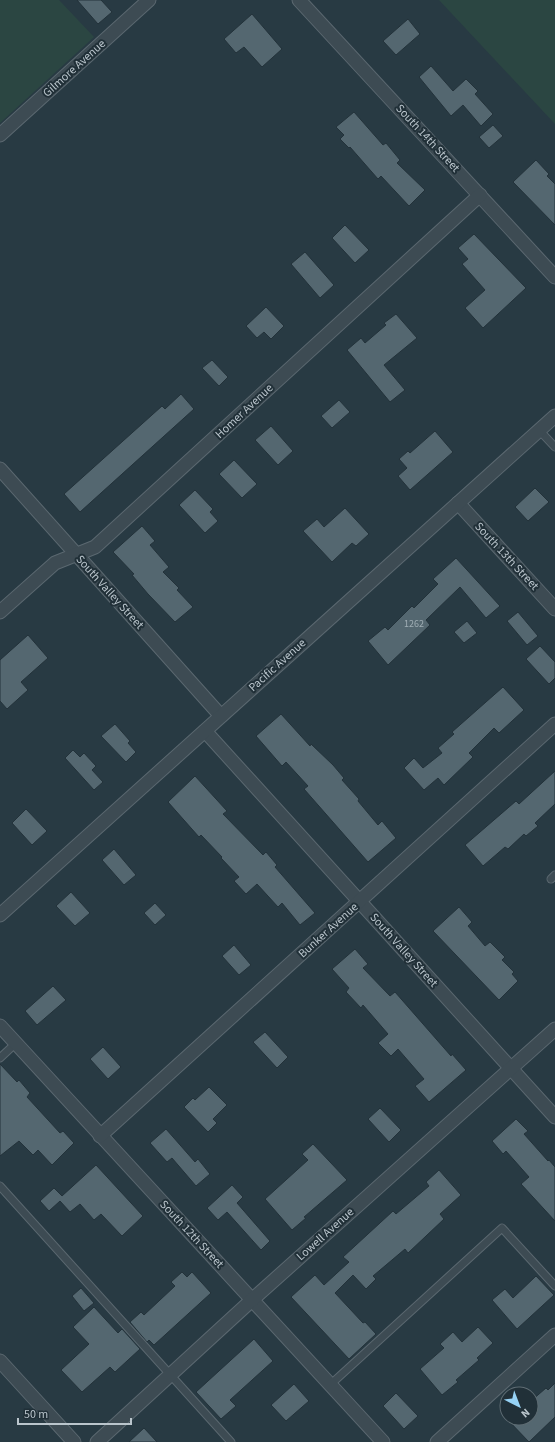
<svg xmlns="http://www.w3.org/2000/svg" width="555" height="1442" font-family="'Source Sans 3',sans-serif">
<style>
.green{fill:#2b4642}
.building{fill:#546770;stroke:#23323a}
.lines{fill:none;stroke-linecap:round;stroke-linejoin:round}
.lane-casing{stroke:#5b6870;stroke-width:9}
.street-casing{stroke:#5b6870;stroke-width:15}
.lane{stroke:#3d4b53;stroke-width:7}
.street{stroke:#3d4b53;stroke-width:13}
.labels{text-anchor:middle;stroke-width:4;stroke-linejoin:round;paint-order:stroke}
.number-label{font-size:10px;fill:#a0aeb5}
.street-label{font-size:12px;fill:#bac5cc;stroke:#213038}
</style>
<rect width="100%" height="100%" fill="#283a43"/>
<g class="green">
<path d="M0,0H59L94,37L0,123Z"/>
<path d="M439,0H555V124Z"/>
</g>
<g class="building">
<path d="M77,0H101L112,12L98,24Z"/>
<path d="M252,14L282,49L262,67L244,47L236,53L224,39Z"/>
<path d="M408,19L420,34L396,55L383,41Z"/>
<path d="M431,66L453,91L466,79L478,91L475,94L493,114L481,126L463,105L451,116L419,77Z"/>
<path d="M354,112L383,145L386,143L400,160L397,163L425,190L409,206L381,176L378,179L350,147L349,148L340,139L344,135L336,127Z"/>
<path d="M493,125L503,136L489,148L479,137Z"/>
<path d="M536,160L549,174L547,176L555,184V225L513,182Z"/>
<path d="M345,225L369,250L355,263L332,238Z"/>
<path d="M474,234L526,288L483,328L465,308L485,290L462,264L468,259L458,248Z"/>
<path d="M305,252L334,285L320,298L291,264Z"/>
<path d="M266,307L284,326L271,339L264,332L257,338L246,326Z"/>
<path d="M396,314L417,338L384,365L405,390L390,402L347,350L361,338L365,343L386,325L384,323Z"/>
<path d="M212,360L228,377L219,386L202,368Z"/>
<path d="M181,394L194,409L80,512L64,494L162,406L165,409Z"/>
<path d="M339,400L350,412L332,428L321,416Z"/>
<path d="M271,426L293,451L278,465L255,440Z"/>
<path d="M435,431L453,452L410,490L398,476L407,468L399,459L408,451L410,453Z"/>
<path d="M234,460L257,484L242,498L219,474Z"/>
<path d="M535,488L549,502L528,521L515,507Z"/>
<path d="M195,490L213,509L210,512L218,521L205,533L179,505Z"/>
<path d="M345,508L369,534L356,546L352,543L332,562L303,531L317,519L324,527Z"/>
<path d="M142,526L155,541L150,545L169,567L163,572L179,588L177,590L193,607L175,622L148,594L132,575L134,574L113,552Z"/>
<path d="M456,558L500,606L486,618L460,587L426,620L430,625L388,665L368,641L385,627L388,630L412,606L414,608L438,584L433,579Z"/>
<path d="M518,612L538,636L527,645L507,621Z"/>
<path d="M467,621L477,633L464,643L454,632Z"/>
<path d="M28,635L48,658L21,682L28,690L7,709L0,701V660Z"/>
<path d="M540,646L555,662V678L549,684L526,659Z"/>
<path d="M503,687L524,710L499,733L494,728L469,753L473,757L444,785L438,778L424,790L404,768L414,758L423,768L442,753L438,748L454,734L452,732Z"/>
<path d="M281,714L310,746L311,744L333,765L344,778L342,780L359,799L358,801L378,825L382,821L396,838L368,862L304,789L308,786L286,762L282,766L256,736Z"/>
<path d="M115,724L130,741L128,743L136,752L126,762L101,736Z"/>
<path d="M73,750L80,757L84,753L96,766L92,770L103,782L94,790L65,758Z"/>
<path d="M555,771V804L535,823L538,826L526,836L524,834L508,849L505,847L483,866L465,845L516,801L519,804Z"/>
<path d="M195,776L227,811L223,814L263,855L266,852L277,865L275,867L315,913L300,925L282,903L278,907L257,884L246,894L234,881L239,877L221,858L222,857L201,835L199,837L168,802Z"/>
<path d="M26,809L47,831L32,845L12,823Z"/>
<path d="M114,849L136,875L124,885L102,860Z"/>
<path d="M71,892L90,913L75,926L56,906Z"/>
<path d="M155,903L166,915L155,925L144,913Z"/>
<path d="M459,907L472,922L468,926L485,946L490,942L505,957L502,960L514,972L512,974L518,981L499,1000L433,931Z"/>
<path d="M234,945L251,965L239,975L222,956Z"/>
<path d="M355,949L368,964L363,968L390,996L395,992L451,1056L452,1054L466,1070L429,1102L415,1086L424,1079L398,1049L391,1056L378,1043L388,1034L363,1005L361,1008L346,992L349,988L332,969Z"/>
<path d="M53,986L66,1000L37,1025L25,1011Z"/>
<path d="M265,1032L288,1057L277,1068L253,1042Z"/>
<path d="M103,1047L121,1067L108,1079L90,1059Z"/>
<path d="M0,1064L17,1082L19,1080L30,1093L27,1097L60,1133L63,1131L74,1143L52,1165L38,1150L33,1155L19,1141L0,1156Z"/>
<path d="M209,1087L227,1105L213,1119L217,1123L208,1132L184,1107L193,1098L195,1100Z"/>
<path d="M380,1108L401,1130L389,1142L368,1119Z"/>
<path d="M516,1119L528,1131L524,1134L548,1161L549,1160L555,1167V1221L521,1184L529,1177L506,1151L503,1154L492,1141Z"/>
<path d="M166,1129L195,1162L198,1159L210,1174L196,1186L172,1158L167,1162L150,1143Z"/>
<path d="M313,1144L347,1180L304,1217L306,1218L292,1230L265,1199L308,1160L302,1154Z"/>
<path d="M96,1165L143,1216L122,1236L101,1214L94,1220L80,1204L70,1212L60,1201L49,1211L40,1201L54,1188L62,1196Z"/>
<path d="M439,1170L461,1195L440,1214L444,1219L408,1253L405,1249L373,1276L376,1279L366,1289L353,1275L335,1293L363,1323L365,1322L376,1334L349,1359L291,1297L315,1275L324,1285L349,1262L343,1257L393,1211L396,1214L429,1186L426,1182Z"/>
<path d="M232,1185L243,1197L237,1203L270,1241L261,1250L227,1212L218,1220L207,1208Z"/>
<path d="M182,1272L187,1277L192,1272L211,1293L154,1345L149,1340L147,1342L130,1322L141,1312L144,1315L175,1286L171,1282Z"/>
<path d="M536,1276L554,1295L517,1329L492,1300L505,1289L513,1298Z"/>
<path d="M81,1288L94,1303L84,1311L72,1296Z"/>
<path d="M94,1307L118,1333L122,1329L140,1349L115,1372L110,1367L82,1392L61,1370L89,1344L73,1327Z"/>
<path d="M478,1327L493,1343L477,1358L479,1360L456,1380L458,1382L442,1395L420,1369L444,1348L440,1344L453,1332L462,1342Z"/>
<path d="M254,1339L273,1361L230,1400L236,1406L221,1419L196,1392Z"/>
<path d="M555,1383V1417L529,1442L506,1418H531V1401L546,1388L548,1390Z"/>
<path d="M294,1384L309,1401L286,1421L271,1405Z"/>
<path d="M396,1393L418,1416L404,1429L383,1406Z"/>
<path d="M144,1428L157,1442H129Z"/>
</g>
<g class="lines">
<g class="lane-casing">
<g id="lane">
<path d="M539,430L555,447"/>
<path d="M551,879L555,875"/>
<path d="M0,1058L16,1043"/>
<path d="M0,1186L231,1442"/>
<path d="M331,1384L502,1228L555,1286"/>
</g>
</g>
<g class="street-casing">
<g id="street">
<path d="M299,0L555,277"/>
<path d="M0,135L149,0"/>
<path d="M0,469L221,716"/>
<path d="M458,503L555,609"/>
<path d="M0,612L55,563L95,547L480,195"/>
<path d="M205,731L555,1117"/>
<path d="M0,915L555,416"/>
<path d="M0,1026L383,1442"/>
<path d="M100,1136L555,724"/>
<path d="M0,1361L74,1442"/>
<path d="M97,1442L253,1299L555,1029"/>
<path d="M437,1442L555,1335"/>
</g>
</g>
<use href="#lane" class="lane"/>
<use href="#street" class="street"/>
</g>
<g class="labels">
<g class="number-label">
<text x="414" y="627">1262</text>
</g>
<g class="street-label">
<text transform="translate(74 68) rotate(-42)" y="4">Gilmore Avenue</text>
<text transform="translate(428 138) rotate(47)" y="4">South 14th Street</text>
<text transform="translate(244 411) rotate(-43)" y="4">Homer Avenue</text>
<text transform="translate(507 556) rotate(47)" y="4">South 13th Street</text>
<text transform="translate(110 592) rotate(48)" y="4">South Valley Street</text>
<text transform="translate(277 665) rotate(-42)" y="4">Pacific Avenue</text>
<text transform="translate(328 930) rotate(-42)" y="4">Bunker Avenue</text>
<text transform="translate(404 950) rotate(48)" y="4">South Valley Street</text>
<text transform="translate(192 1234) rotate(47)" y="4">South 12th Street</text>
<text transform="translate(325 1234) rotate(-42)" y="4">Lowell Avenue</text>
</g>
</g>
<g transform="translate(519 1406) rotate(138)"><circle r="19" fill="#213038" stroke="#5e6c73"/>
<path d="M0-3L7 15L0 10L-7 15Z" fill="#96d2f5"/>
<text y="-6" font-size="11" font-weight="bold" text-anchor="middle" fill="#bac5cc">N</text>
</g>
<path d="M18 1418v6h113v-6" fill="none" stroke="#bac5cc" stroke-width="2"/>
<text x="24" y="1418" font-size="12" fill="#bac5cc" stroke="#213038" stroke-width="3" paint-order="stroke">50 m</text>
</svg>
